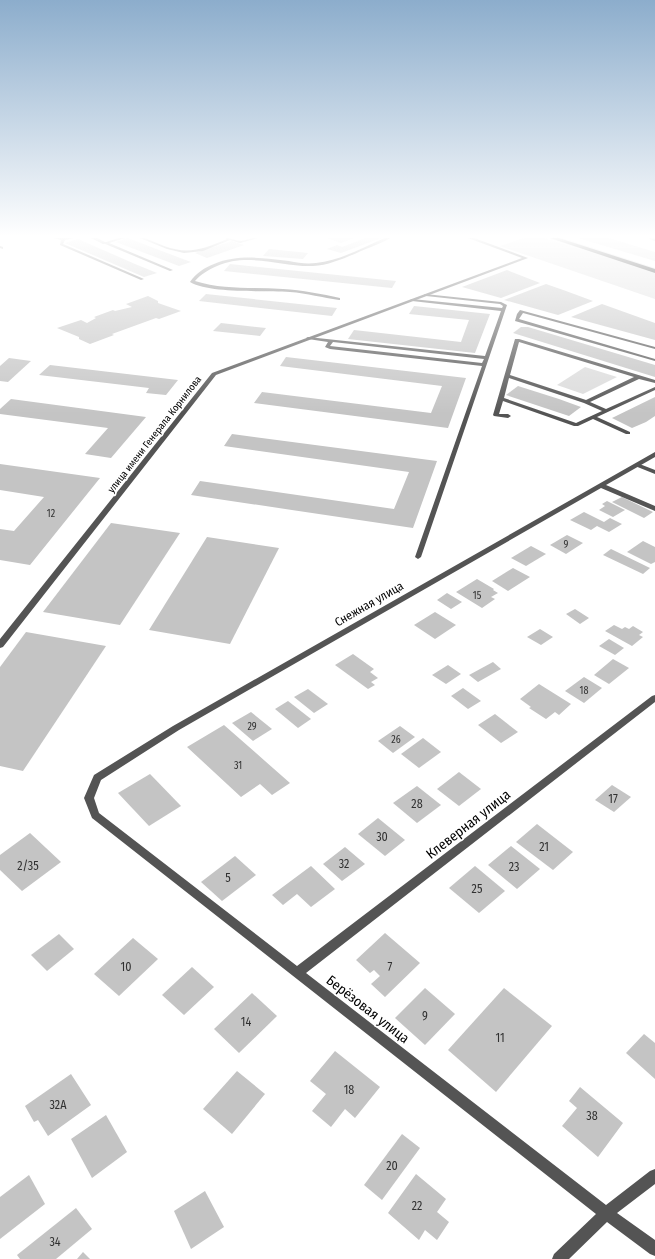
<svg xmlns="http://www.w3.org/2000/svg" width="655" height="1259" font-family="'Fira Sans Condensed',sans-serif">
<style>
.green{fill:#dbdbdb}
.building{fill:#c4c4c4}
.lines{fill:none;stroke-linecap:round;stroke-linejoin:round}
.highway-casing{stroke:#dbdbdb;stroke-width:2}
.lane{fill:#545454;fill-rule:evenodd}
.street{fill:#545454;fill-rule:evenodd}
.highway{fill:#000;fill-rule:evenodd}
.labels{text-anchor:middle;stroke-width:3.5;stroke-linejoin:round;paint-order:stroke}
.far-street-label{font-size:10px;fill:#000;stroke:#fff}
.number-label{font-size:10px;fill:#313131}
.street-label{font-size:12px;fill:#000;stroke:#fff}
.near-number-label{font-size:12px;fill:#313131}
.near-street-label{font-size:14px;fill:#000;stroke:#fff}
</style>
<rect width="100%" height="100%" fill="#fff"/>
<g class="green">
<path d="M524,238H544L655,272V299L500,246Z"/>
<path d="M578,238H609L655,252V261Z"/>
<path d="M585,367L617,377L583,394L557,385Z"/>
</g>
<g class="building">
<path d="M128,238L159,250L191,262L179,266L116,242Z"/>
<path d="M327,238H354L341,243Z"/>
<path d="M366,238H381L341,253L327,249L337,245L342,247Z"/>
<path d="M78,239L135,264L157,273L144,277L65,243Z"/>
<path d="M232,241L244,245L207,258L195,253Z"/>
<path d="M269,249L308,253L303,259L263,256Z"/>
<path d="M230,264L396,281L392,288L224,271Z"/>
<path d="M507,270L540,283L501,298L462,287Z"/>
<path d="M546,284L566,291L593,301L558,315L504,300Z"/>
<path d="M206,294L337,308L332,316L199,301Z"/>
<path d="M148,296L158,301V303L181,311L159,319L156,318L112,334L114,335L90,344L79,339V337L57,328L81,320L87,323L96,318L94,317L113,310L115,311L132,307L126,304Z"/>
<path d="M602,304L655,323V340L571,317Z"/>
<path d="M414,306L490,314L475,353L348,339L354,330L461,342L469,320L409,314Z"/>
<path d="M221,323L266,328L260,336L213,331Z"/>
<path d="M521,327H528L655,365V377L513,333Z"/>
<path d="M286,357L466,378L448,428L254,403L262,392L431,413L442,386L280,366Z"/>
<path d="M9,358L31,361L8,382L0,381V366Z"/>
<path d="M50,365L178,380L166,395L146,393L149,388L39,375Z"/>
<path d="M518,386L559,399L581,407L569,416L506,395Z"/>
<path d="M655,397V416L646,422L632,428L612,418Z"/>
<path d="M11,399L146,417L111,458L85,454L108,428L0,414V409Z"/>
<path d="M232,434L437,461L413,528L191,495L200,481L394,509L409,472L224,446Z"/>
<path d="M0,464L100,478L30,565L0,560V529L14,531L44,497L0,490Z"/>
<path d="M622,497L653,512L644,518L612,502Z"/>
<path d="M607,501L625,510L613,517L599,510L605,506L602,504Z"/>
<path d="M584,512L604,522L610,518L622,524L609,532L597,526L591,530L570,520Z"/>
<path d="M111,523L180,533L120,625L43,612Z"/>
<path d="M567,535L583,543L566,554L550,545Z"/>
<path d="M207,537L279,548L230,644L149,630Z"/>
<path d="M643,541L655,547V562L651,564L627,552Z"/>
<path d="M531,546L546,554L526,566L511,558Z"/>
<path d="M611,549L650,568L643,574L603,555Z"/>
<path d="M513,568L530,577L508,591L492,581Z"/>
<path d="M477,579L494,589L493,590L498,593L491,597L495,599L482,608L456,592Z"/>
<path d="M447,593L462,602L451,609L437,600Z"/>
<path d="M575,609L589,618L580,624L566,614Z"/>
<path d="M435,612L456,625L435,639L414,625Z"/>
<path d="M614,625L622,629L625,627L629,629L633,626L643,632L639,635L643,637L632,646L605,631Z"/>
<path d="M540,629L553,637L541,645L527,637Z"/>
<path d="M26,632L106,646L23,771L0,766V667Z"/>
<path d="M609,639L624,648L615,655L599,646Z"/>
<path d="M353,654L374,669L370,672L378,678L371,682L375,685L368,689L335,665Z"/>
<path d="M613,659L629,668L609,684L594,675Z"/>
<path d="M493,662L501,669L478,682L469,675Z"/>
<path d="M448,665L461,674L446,684L432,675Z"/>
<path d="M584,677L602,688L584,703L565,691Z"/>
<path d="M539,684L571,704L559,715L555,712L546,719L529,708L531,707L520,699Z"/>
<path d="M463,688L481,701L468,709L451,696Z"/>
<path d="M308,689L328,704L314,713L294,697Z"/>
<path d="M288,701L311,719L298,728L275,709Z"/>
<path d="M251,712L272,729L253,741L232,723Z"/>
<path d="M495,714L518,732L501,743L478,725Z"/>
<path d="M224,725L290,783L272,795L260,784L241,797L187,747Z"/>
<path d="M400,726L415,737L393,753L378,741Z"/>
<path d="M423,738L441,752L419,768L401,754Z"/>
<path d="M459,772L481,789L459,806L437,789Z"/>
<path d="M150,774L181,806L149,826L118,793Z"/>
<path d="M612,785L631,797L614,812L595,800Z"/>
<path d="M417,786L441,805L417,823L393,803Z"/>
<path d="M378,818L405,840L385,856L358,834Z"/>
<path d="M537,824L573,852L553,870L516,842Z"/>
<path d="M30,833L61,862L22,891L0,870V855Z"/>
<path d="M511,846L540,869L517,889L488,865Z"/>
<path d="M345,847L365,864L342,881L323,864Z"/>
<path d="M235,856L256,875L222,901L201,882Z"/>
<path d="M311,866L335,889L311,907L297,894L283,905L272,895Z"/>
<path d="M475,866L505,891L479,913L449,888Z"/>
<path d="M385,933L420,963L385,997L371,984L380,976L374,970L370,973L356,960Z"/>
<path d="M59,934L74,949L47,971L31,955Z"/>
<path d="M133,938L158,959L119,996L94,974Z"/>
<path d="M192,967L214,987L184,1015L162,995Z"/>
<path d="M425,988L455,1014L425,1045L395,1018Z"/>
<path d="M504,988L552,1026L496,1092L448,1050Z"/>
<path d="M252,993L277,1016L239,1053L214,1029Z"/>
<path d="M644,1034L655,1043V1079L626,1053Z"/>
<path d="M335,1051L380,1087L355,1118L345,1109L331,1127L312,1111L326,1094L310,1081Z"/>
<path d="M237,1071L265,1094L232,1134L203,1109Z"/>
<path d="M71,1074L91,1105L48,1136L38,1120L34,1122L25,1106Z"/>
<path d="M580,1087L623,1123L598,1157L562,1126L577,1108L569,1101Z"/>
<path d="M106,1115L127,1152L92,1178L71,1139Z"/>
<path d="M402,1134L420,1148L382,1200L364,1185Z"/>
<path d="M416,1174L446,1199L437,1212L449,1222L437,1240L425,1230L419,1240L388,1213Z"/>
<path d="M29,1175L45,1204L0,1239V1197Z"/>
<path d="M205,1191L224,1227L191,1249L174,1211Z"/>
<path d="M76,1208L92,1229L56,1259H20L17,1255Z"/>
<path d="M83,1252L90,1259H77Z"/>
</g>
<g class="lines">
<g class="highway-casing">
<path id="highway" d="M550,238H559L655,269V273Z"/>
</g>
<g class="lane">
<path d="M54,238H74L65,240L63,244L144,279L141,280L60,245L61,240Z"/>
<path d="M119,238H125L109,243L173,270L170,271L103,243Z"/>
<path d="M140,238C148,238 156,243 164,246C188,255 204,249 227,239L225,238C231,238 236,241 241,241C247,240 252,238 258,238L240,243L230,240L203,251L184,253L167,249Z"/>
<path d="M385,238H390C384,242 377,244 371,247C353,254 333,265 313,266C280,267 248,252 217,266C208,270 201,274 195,281C223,290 253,287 283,289C302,290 322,294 340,298V300H339C323,298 307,293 290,292C264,290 211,294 190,282C196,273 204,268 214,264C238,254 264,258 289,261C298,263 307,264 316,263C339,261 364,247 385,238Z"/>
<path d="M649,238L655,239V241L650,239Z"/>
<path d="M0,246L3,247V249L0,248Z"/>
<path d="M425,294L501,302L507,305L421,557L418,559L415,557L482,366L330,349L325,347L328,342L308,339L306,338L308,337L485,356L501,311L412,301L410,300L412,299L502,308L503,306L500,304L426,296L424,295ZM333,342L484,359L482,363L330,346Z"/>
<path d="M520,310L655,347V349L523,313L519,319L655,359V361L515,321L517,314Z"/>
<path d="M515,339H519L655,380V383L639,379L590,402L606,409L655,387V390L597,417L630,432V434H626L593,419L578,426H574L503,401L499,414H508L511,416L508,418L494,416L493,415ZM519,342L634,377L586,400L510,375ZM509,378L584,403L602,411L576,423L504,398Z"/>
<path d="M637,463L655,470V474L635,466L634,465Z"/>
</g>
<g class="street">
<path d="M91,238H97L107,243L103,244Z"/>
<path d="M468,238H474L528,258L216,375L3,647L0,648V639L212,373L522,258Z"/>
<path d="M655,452V457L606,485L655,506V511L601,488L179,730L101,780L94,798L99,813L297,966L652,696L655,695V702L306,973L606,1205L650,1171L655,1169V1184L617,1213L655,1240V1256L650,1254L607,1222L569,1259H552L554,1254L596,1214L92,818L84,798L94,775L173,726Z"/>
</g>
<use href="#highway" class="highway"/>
</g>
<linearGradient id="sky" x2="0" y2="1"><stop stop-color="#8cadcc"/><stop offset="0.57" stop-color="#fff"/><stop offset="1" stop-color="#fff" stop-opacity="0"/></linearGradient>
<rect width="655" height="414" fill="url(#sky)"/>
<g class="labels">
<g class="far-street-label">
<text transform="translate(154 434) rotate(-52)" y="4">улица имени Генерала Корнилова</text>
</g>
<g class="number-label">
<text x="51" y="517">12</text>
<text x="566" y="548">9</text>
<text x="477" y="599">15</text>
<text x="584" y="694">18</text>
<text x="252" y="730">29</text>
<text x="396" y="743">26</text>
<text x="238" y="769">31</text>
</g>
<g class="street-label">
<text transform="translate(369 604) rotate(-30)" y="4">Снежная улица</text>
</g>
<g class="near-number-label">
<text x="613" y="803">17</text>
<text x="417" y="808">28</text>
<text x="382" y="841">30</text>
<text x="544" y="851">21</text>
<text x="344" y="868">32</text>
<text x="28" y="870">2/35</text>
<text x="514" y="871">23</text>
<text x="228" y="882">5</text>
<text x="477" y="893">25</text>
<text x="126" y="971">10</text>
<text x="390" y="971">7</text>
<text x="425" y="1020">9</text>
<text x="246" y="1026">14</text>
<text x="500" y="1042">11</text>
<text x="349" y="1094">18</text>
<text x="58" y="1109">32А</text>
<text x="592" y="1120">38</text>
<text x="392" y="1170">20</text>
<text x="417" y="1210">22</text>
<text x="55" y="1246">34</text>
</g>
<g class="near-street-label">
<text transform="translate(468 824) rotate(-38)" y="5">Клеверная улица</text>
<text transform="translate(368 1009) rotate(38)" y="5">Берёзовая улица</text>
</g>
</g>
</svg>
